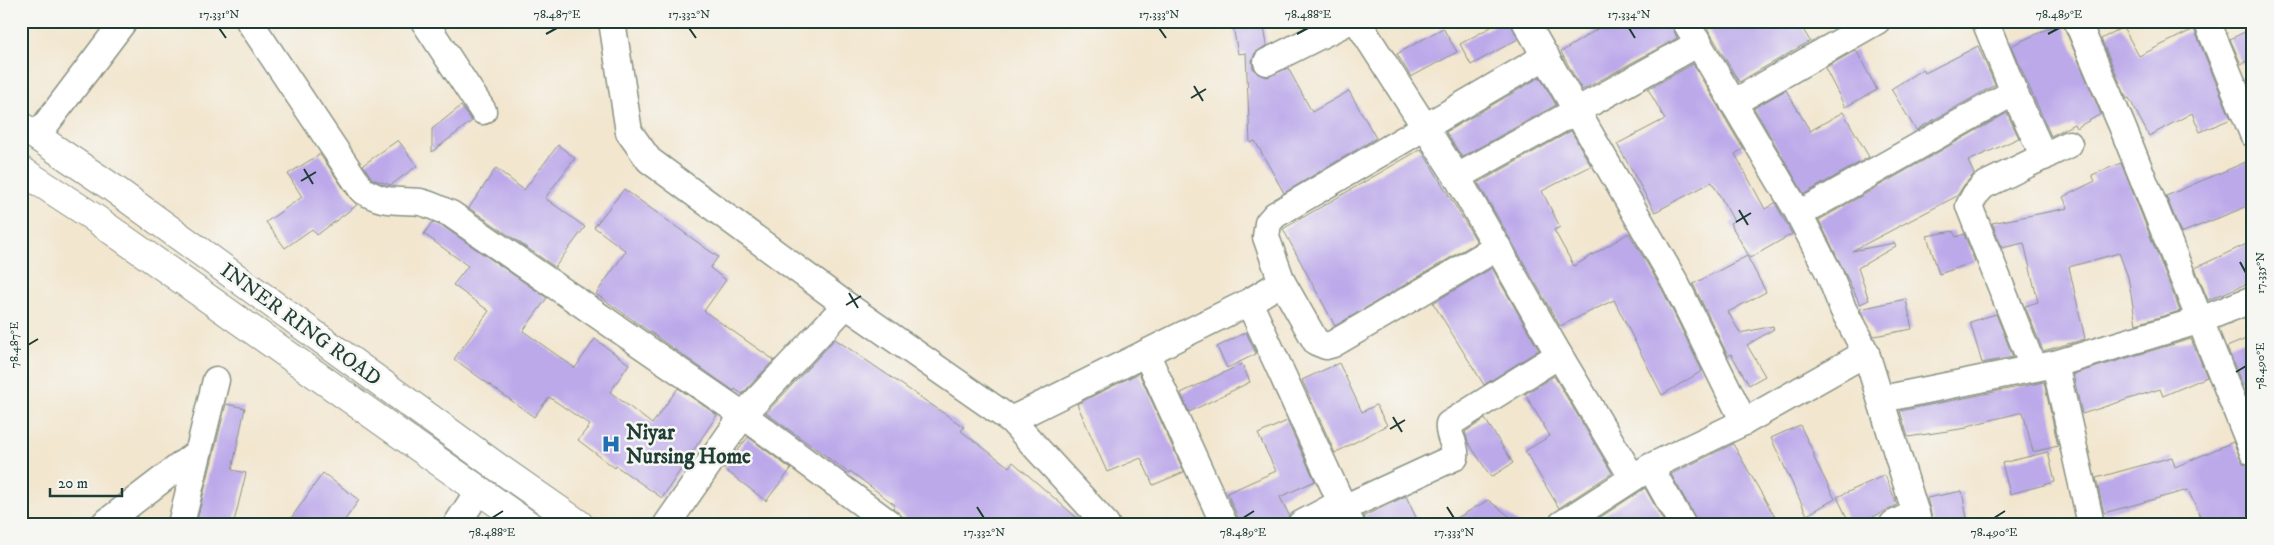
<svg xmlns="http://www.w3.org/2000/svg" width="2274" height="545" font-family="'IM FELL DW Pica',serif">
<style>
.building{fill:#bca9ea}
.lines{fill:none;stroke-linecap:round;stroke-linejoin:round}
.street-casing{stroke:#889282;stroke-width:29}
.highway-casing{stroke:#889282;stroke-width:30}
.street{stroke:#fff;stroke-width:26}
.highway{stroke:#fff;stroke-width:28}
.ticks{fill:none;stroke:#1f3d34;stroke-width:2}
.labels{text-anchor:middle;stroke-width:5;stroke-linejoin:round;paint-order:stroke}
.street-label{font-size:21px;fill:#1f3d34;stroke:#f6f6f2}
.poi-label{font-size:21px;font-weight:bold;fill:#1f3d34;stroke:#f6f6f2;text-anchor:start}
.neatline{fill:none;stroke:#1f3d34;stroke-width:2}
.ticks-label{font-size:12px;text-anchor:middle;fill:#1f3d34}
</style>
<rect width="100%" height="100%" fill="#f6f6f2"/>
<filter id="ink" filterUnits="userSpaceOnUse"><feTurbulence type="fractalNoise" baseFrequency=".02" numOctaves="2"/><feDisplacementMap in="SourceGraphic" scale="10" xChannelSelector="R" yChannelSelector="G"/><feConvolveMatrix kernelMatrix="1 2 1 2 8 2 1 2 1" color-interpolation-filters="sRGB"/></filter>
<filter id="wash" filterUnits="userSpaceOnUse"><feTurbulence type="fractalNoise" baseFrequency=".0096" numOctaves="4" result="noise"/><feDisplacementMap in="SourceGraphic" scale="20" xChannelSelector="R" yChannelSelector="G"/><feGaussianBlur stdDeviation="1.12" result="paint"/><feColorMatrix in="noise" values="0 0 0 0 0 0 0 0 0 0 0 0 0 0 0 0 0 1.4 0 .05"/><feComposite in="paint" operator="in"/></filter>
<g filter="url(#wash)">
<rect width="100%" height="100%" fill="#f2e6cf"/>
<g id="blocks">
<g class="building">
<path d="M1232,21H1263L1267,45L1255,53L1252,61L1253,68L1258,74L1267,77L1288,68L1312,112L1349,91L1376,138L1284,193L1255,141L1250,143L1246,53L1238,54Z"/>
<path d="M1502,21H1510L1518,39L1471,65L1460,44Z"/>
<path d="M1610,21H1670L1677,38L1582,90L1561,52Z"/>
<path d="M1703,21H1798L1810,41L1739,82Z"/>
<path d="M2062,22L2101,114L2076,128L2074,124L2051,136L2011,46Z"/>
<path d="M2123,27L2139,56L2194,29L2231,119L2200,132L2192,113L2149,136L2129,98L2127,99L2101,39Z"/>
<path d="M1443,28L1457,52L1411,77L1397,54Z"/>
<path d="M2253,28V58L2241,64L2230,39Z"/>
<path d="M1978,46L1995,85L1916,130L1891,89L1923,69L1925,73Z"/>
<path d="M1856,50L1877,90L1845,107L1825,68Z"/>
<path d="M1693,64L1743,149L1735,154L1765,209L1775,203L1792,234L1750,258L1730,223L1734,221L1712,182L1655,212L1617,144L1665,119L1648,89Z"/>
<path d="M1540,77L1556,105L1462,157L1446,132Z"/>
<path d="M1786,90L1810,131L1843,112L1869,157L1804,194L1754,108Z"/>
<path d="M461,106L472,121L432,152V129Z"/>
<path d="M2007,113L2019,138L1968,161L1974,174L1964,185L1957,196L1852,251L1894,243L1896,246L1858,268L1869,300L1860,304L1819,220Z"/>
<path d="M1571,131L1591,166L1542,191L1560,227L1554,230L1574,266L1629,233L1662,289L1702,371L1662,395L1614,300L1560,326L1478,183Z"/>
<path d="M398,140L417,166L391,185L372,179L363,165Z"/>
<path d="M558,145L575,158L545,198L585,227L555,267L469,208L496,168L524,190Z"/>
<path d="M1421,149L1477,242L1335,326L1283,229Z"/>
<path d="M320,154L350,198L357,205L317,235L312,229L285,248L266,222L302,197L288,174Z"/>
<path d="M2253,159V204L2181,233L2166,196Z"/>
<path d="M2121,163L2180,311L2136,324L2128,277L2119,253L2069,267L2085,339L2043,351L2025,306L2038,302L2024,243L2002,248L1992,223L2068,208L2063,197L2095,181L2092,175Z"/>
<path d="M624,189L718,257L710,268L726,280L704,311L774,360L742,394L735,389L734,391L596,294L626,251L594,227Z"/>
<path d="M432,222L444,227L547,298L523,331L575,368L595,339L629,364L610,392L652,424L678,388L717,415L662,498L616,466L615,468L578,440L590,425L549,397L534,417L454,359L489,311L453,285L468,266L424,234Z"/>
<path d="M1953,231L1956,237L1964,234L1975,262L1939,274L1927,236Z"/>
<path d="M2253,241V281L2208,300L2195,268Z"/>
<path d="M1747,256L1766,292L1728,312L1740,333L1773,326L1774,329L1747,345L1765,376L1749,385L1731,354L1728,356L1693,284Z"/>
<path d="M1492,268L1539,350L1484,385L1433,303Z"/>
<path d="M1906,299L1912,329L1874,336L1860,309Z"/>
<path d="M1996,314L2013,357L1982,363L1970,322Z"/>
<path d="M1246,332L1256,354L1227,368L1217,347Z"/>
<path d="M2253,336V411L2227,347Z"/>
<path d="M835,339L964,427L961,431L1009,467L1013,462L1084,524H911L893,508L895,505L850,471L849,473L766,413Z"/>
<path d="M2191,339L2207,377L2163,396L2160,389L2082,414L2073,374Z"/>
<path d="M1339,363L1362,412L1376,405L1387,425L1335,453L1302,380Z"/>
<path d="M1242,364L1250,382L1189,412L1181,393Z"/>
<path d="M1139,373L1184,472L1153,485L1141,458L1107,472L1077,404Z"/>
<path d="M1554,376L1612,473L1559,508L1525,451L1550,436L1525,394Z"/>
<path d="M2044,382L2058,446L2033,452L2023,412L1967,426V428L1908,437L1900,411Z"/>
<path d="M226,404L245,408L232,470L246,473L236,514L233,524H196Z"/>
<path d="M1485,419L1513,463L1491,477L1468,442L1465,432Z"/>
<path d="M1287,421L1315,481L1280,497L1289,515L1286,524H1241L1227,493L1276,471L1258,434Z"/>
<path d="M1800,425L1815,456H1813L1835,499L1807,515L1771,438Z"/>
<path d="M748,437L791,469L766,501L724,469Z"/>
<path d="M2233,442L2243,463L2253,467V524H2204L2188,490L2104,513L2096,478L2172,457L2175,467Z"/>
<path d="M1733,444L1779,524H1697L1695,517L1671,474Z"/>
<path d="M2048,452L2055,482L2010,494L2002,463Z"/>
<path d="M323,473L359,500L342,524H287Z"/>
<path d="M1885,475L1897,505L1859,524H1850L1837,497Z"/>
<path d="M1645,488L1665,524H1590Z"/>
<path d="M1962,491L1968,524H1934L1927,498Z"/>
<path d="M1406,496L1419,524H1366L1364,516Z"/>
<path d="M1488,500L1520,524H1447Z"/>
</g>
</g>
</g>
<g filter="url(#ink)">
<use href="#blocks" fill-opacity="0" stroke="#889282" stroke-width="1"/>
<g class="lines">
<g class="street-casing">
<g id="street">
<path d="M249,21L362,190C387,205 395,199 420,202C430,204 441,210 451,214L743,415L890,524"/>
<path d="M424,21L483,111"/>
<path d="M612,21L629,132L649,160L846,305L1011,420L1106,524"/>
<path d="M1357,21L1457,177L1559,355L1632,477"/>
<path d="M1525,21L1675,282L1744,422"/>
<path d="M1685,21L1799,214L1829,273L1843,309L1866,353L1919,524"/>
<path d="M1985,21L2014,92L2044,157"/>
<path d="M2077,21L2122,126L2253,452"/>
<path d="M2207,21L2253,134"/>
<path d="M1267,62L1349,21"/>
<path d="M1733,103L1877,21"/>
<path d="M37,136L124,21"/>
<path d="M1457,177L1699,43"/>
<path d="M1799,214L2014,92"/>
<path d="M1498,247L1333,344L1326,346L1316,342L1282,282L1266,237L1268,223L1275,215L1546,56"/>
<path d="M1249,302L1351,524"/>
<path d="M1146,353L1224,524"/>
<path d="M2055,364L2091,524"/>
<path d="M2033,367L1969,206L1975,195L1983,186L2069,144"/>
<path d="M1882,399L2055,364L2201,320L2253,299"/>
<path d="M1011,420L1249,302L1282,282"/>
<path d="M1650,467L1682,524"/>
<path d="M1344,508L1455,457C1457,445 1447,436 1449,424L1559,355"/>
<path d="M104,524L198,452"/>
<path d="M181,524L216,380"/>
<path d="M457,524L479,490"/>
<path d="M667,524L743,415L846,305"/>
<path d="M1301,524L1342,502"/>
<path d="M1562,524L1650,467L1744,422L1866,353"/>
<path d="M1893,524L1916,513"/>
</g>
</g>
<g class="highway-casing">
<g id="highway">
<path d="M21,126L110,186L496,466L579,524"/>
<path d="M21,170L90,215L527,524"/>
</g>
</g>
<use href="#street" class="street"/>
<use href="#highway" class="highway"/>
</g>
</g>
<path class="ticks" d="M219,28L226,38M689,28L696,38M1159,28L1166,38M1629,28L1635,38M546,34L557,28M1297,34L1308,28M2048,34L2059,28M1194,86L1203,101M1191,98L1206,89M304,169L313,184M301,181L316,172M1739,210L1748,225M1736,222L1751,213M2240,262L2246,273M849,293L858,308M846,305L861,296M28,345L38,339M2236,372L2246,366M1393,417L1402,432M1390,429L1405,420M977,507L984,518M1447,507L1454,518M492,518L503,511M1243,518L1254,511M1994,518L2005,511"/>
<defs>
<g id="hospital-bare" transform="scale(1.5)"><path d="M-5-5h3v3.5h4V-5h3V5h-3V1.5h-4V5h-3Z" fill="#1f6fb2" stroke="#f6f6f2" stroke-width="2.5" paint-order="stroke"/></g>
</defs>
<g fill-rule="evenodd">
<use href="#hospital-bare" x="611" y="444"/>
</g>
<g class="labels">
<g class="street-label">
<text transform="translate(301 324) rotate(36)" y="7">INNER RING ROAD</text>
</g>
<g class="poi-label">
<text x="626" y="439">Niyar<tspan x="626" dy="24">Nursing Home</tspan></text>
</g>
</g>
<rect width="2274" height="545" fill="none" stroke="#f6f6f2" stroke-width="55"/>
<path d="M50 488v8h72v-8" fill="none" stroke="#1f3d34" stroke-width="2.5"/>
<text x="58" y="488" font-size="15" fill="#1f3d34" stroke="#f6f6f2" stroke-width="4" paint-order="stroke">20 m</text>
<rect x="28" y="28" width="2218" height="490" class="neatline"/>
<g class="ticks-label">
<text x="219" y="18">17.331°N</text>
<text x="557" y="18">78.487°E</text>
<text x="689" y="18">17.332°N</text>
<text x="1159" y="18">17.333°N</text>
<text x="1308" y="18">78.488°E</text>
<text x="1629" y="18">17.334°N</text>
<text x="2059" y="18">78.489°E</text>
<text transform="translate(2260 273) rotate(-90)" y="4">17.335°N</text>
<text transform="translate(14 345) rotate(-90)" y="4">78.487°E</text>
<text transform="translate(2260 366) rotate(-90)" y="4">78.490°E</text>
<text x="492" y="536">78.488°E</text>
<text x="984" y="536">17.332°N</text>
<text x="1243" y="536">78.489°E</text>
<text x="1454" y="536">17.333°N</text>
<text x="1994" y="536">78.490°E</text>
</g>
</svg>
